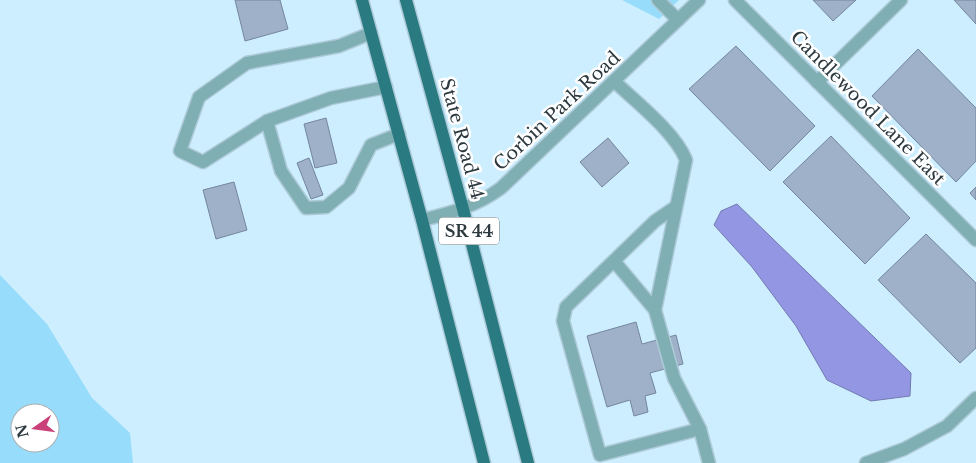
<svg xmlns="http://www.w3.org/2000/svg" width="976" height="463" font-family="'Libre Baskerville',serif">
<style>
.green{fill:#98dcfc;fill-rule:evenodd}
.water{fill:#9296e3;stroke:#737ab2}
.building{fill:#9eb1c9;stroke:#74869d}
.lines{fill:none;stroke-linecap:round;stroke-linejoin:round}
.minor-casing{stroke:#adcad8;stroke-width:15}
.major-casing{stroke:#adcad8;stroke-width:15}
.minor{stroke:#80afb3;stroke-width:12}
.major{stroke:#2a7a81;stroke-width:12}
.labels{text-anchor:middle;stroke-width:5;stroke-linejoin:round;paint-order:stroke}
.shield{fill:#fff;stroke:#6b7479;stroke-width:1}
.shield-label{font-size:16px;font-weight:bold;fill:#2c393f}
.street-label{font-size:18px;fill:#2c393f;stroke:#fff}
</style>
<rect width="100%" height="100%" fill="#cdeefe"/>
<g class="green">
<path d="M622,0H679L659,19Z"/>
<path d="M0,275L47,324L92,398L130,433L133,463H0ZM20,413H50V443H20Z"/>
</g>
<path class="water" d="M737,204L911,373L910,396L871,401L827,380L796,326L752,267L714,225L721,211Z"/>
<g class="building">
<path d="M235,0H280L288,29L245,41Z"/>
<path d="M813,0H856L833,21Z"/>
<path d="M954,0H976V24Z"/>
<path d="M736,46L815,126L770,171L689,89Z"/>
<path d="M918,49L976,108V161L956,182L872,96Z"/>
<path d="M326,118L337,163L315,168L304,124Z"/>
<path d="M831,136L910,218L865,264L783,182Z"/>
<path d="M608,138L629,163L602,187L580,162Z"/>
<path d="M309,158L323,195L311,199L297,163Z"/>
<path d="M234,182L247,230L216,239L203,190Z"/>
<path d="M976,187V200L970,193Z"/>
<path d="M926,234L976,283V348L960,363L878,280Z"/>
<path d="M636,322L642,344L676,335L683,364L650,373L656,393L645,396L648,412L634,416L630,400L607,407L587,336Z"/>
</g>
<g class="lines">
<g class="minor-casing">
<g id="minor">
<path d="M658,0L678,20"/>
<path d="M735,0L976,240"/>
<path d="M371,33L339,46L247,63L199,97L180,151L203,162L267,121L331,98L386,87"/>
<path d="M614,81C636,102 675,132 686,160L655,310"/>
<path d="M817,82L901,0"/>
<path d="M267,121L281,171L306,208L326,207L349,188L371,145L399,134"/>
<path d="M674,208L655,221L566,307L563,321L600,455L700,429"/>
<path d="M422,220C451,213 477,206 501,188L699,0"/>
<path d="M614,261L655,310L674,378L700,429L709,463"/>
<path d="M866,463L904,449L947,426L976,398"/>
</g>
</g>
<g class="major-casing">
<g id="major">
<path d="M362,0L422,220L484,463"/>
<path d="M406,0L463,209L528,463"/>
</g>
</g>
<use href="#minor" class="minor"/>
<use href="#major" class="major"/>
</g>
<g class="labels">
<rect class="shield" x="439" y="217.5" width="60" height="27" rx="4"/>
<g class="shield-label">
<text x="469" y="237">SR 44</text>
</g>
<g class="street-label">
<text transform="translate(868 108) rotate(45)" y="6">Candlewood Lane East</text>
<text transform="translate(557 111) rotate(-43)" y="6">Corbin Park Road</text>
<text transform="translate(462 139) rotate(75)" y="6">State Road 44</text>
</g>
</g>
<g transform="translate(35 428) rotate(256)"><circle r="24" fill="#ffffff" stroke="#abb0b2"/>
<path d="M0-4L9 19L0 12L-9 19Z" fill="#ca4078"/>
<text y="-8" font-size="14" font-weight="bold" text-anchor="middle" fill="#2c393f">N</text>
</g>
</svg>
